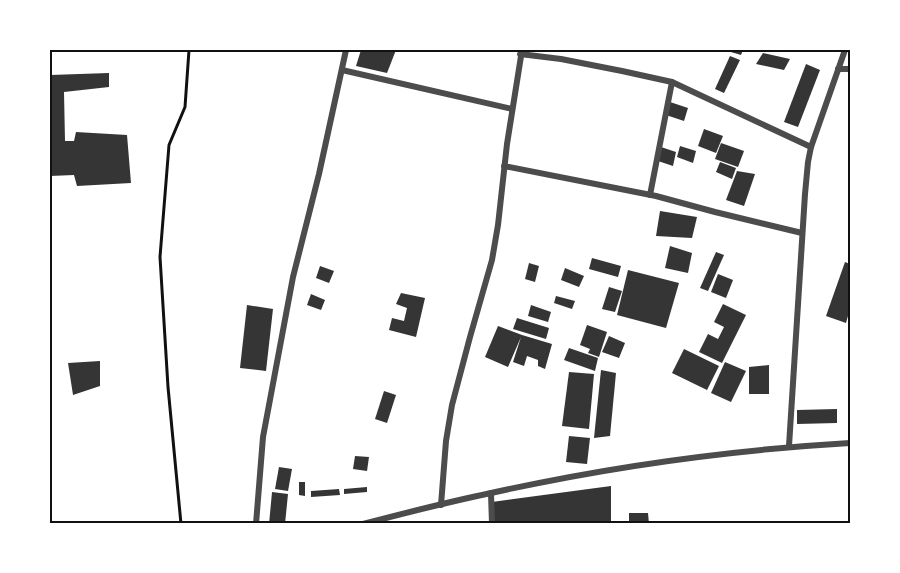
<svg xmlns="http://www.w3.org/2000/svg" width="900" height="573" font-family="Inter,sans-serif">
<style>
.building{fill:#353535}
.lines{fill:none;stroke-linecap:round;stroke-linejoin:round}
.path{stroke:#111;stroke-width:3}
.minor{stroke:#4c4c4c;stroke-width:6}
.neatline{fill:none;stroke:#111;stroke-width:2}
</style>
<rect width="100%" height="100%" fill="#fff"/>
<g class="building">
<path d="M361,50H396L387,73L356,66Z"/>
<path d="M724,50H743L741,55Z"/>
<path d="M763,53L790,59L784,70L756,64Z"/>
<path d="M730,56L740,60L724,93L715,89Z"/>
<path d="M806,64L820,70L798,127L784,122Z"/>
<path d="M109,73V87L64,92L65,141H74L76,132L127,135L131,183L77,186L74,175L50,176V75Z"/>
<path d="M670,102L688,108L684,121L666,115Z"/>
<path d="M704,129L723,136L716,153L698,146Z"/>
<path d="M721,143L744,151L738,167L715,159Z"/>
<path d="M680,146L696,151L693,163L677,157Z"/>
<path d="M661,147L676,152L673,166L658,161Z"/>
<path d="M720,162L736,168L732,179L716,172Z"/>
<path d="M737,171L755,174L744,206L726,200Z"/>
<path d="M660,211L697,217L692,238L656,236Z"/>
<path d="M670,246L692,253L688,273L665,268Z"/>
<path d="M716,252L724,255L708,291L700,288Z"/>
<path d="M592,258L621,266L618,277L589,269Z"/>
<path d="M845,262L850,264V309L846,323L826,316Z"/>
<path d="M529,263L539,266L535,282L525,279Z"/>
<path d="M320,266L334,271L329,283L316,278Z"/>
<path d="M565,268L584,276L579,287L561,280Z"/>
<path d="M628,270L679,283L666,328L617,315Z"/>
<path d="M718,274L733,280L726,298L711,292Z"/>
<path d="M609,287L622,291L615,312L602,309Z"/>
<path d="M401,293L425,298L416,337L389,330L392,318L404,321L407,308L396,304Z"/>
<path d="M311,294L325,300L321,310L307,305Z"/>
<path d="M556,296L575,301L572,309L554,303Z"/>
<path d="M723,304L746,315L722,363L699,352L708,334L718,339L724,327L714,322Z"/>
<path d="M247,305L273,309L266,371L240,368Z"/>
<path d="M531,305L551,312L548,322L528,316Z"/>
<path d="M517,318L549,328L546,339L513,329Z"/>
<path d="M587,325L607,332L599,357L588,353L590,349L580,345Z"/>
<path d="M498,326L522,335L552,344L545,369L538,366V360L527,356L524,366L513,362L521,337L508,367L485,357Z"/>
<path d="M609,336L625,343L619,358L602,352Z"/>
<path d="M569,348L598,358L595,371L564,360Z"/>
<path d="M684,349L719,366L707,390L672,373Z"/>
<path d="M100,361V386L73,395L68,363Z"/>
<path d="M725,362L746,371L731,402L711,393Z"/>
<path d="M769,365V394H749V367Z"/>
<path d="M601,370L616,373L610,436L594,438Z"/>
<path d="M569,372L594,374L589,429L562,426Z"/>
<path d="M384,391L396,395L387,423L375,419Z"/>
<path d="M837,409V423L797,424V410Z"/>
<path d="M569,436L590,438L587,464L566,462Z"/>
<path d="M355,456L369,457L367,471L353,469Z"/>
<path d="M279,467L292,469L288,491L275,489Z"/>
<path d="M299,482H305V496L299,495Z"/>
<path d="M611,486V524H494L492,502Z"/>
<path d="M367,487V492L344,494V489Z"/>
<path d="M339,489L340,495L311,497V491Z"/>
<path d="M272,492L288,494L285,524H269Z"/>
<path d="M629,513H648L649,524H629Z"/>
</g>
<g class="lines">
<path class="path" d="M181,524L168,387L160,257L169,145L185,107L189,50"/>
<g class="minor">
<path d="M520,54L561,59L622,71L672,82L811,147"/>
<path d="M838,69H850"/>
<path d="M342,70L512,109"/>
<path d="M504,166L656,196L715,212L802,233"/>
<path d="M650,195L672,82"/>
<path d="M789,446L805,194L808,162L811,147L845,50"/>
<path d="M491,493L492,524"/>
<path d="M441,505L446,441L452,405L470,337L492,260L498,225L507,144L522,50"/>
<path d="M256,524L263,437L293,277L319,174L346,50"/>
<path d="M363,524C405,513 448,502 491,493C608,467 730,450 850,443"/>
</g>
</g>
<rect width="900" height="573" fill="none" stroke="#ffffff" stroke-width="102"/>
<rect x="51" y="51" width="798" height="471" class="neatline"/>
</svg>
